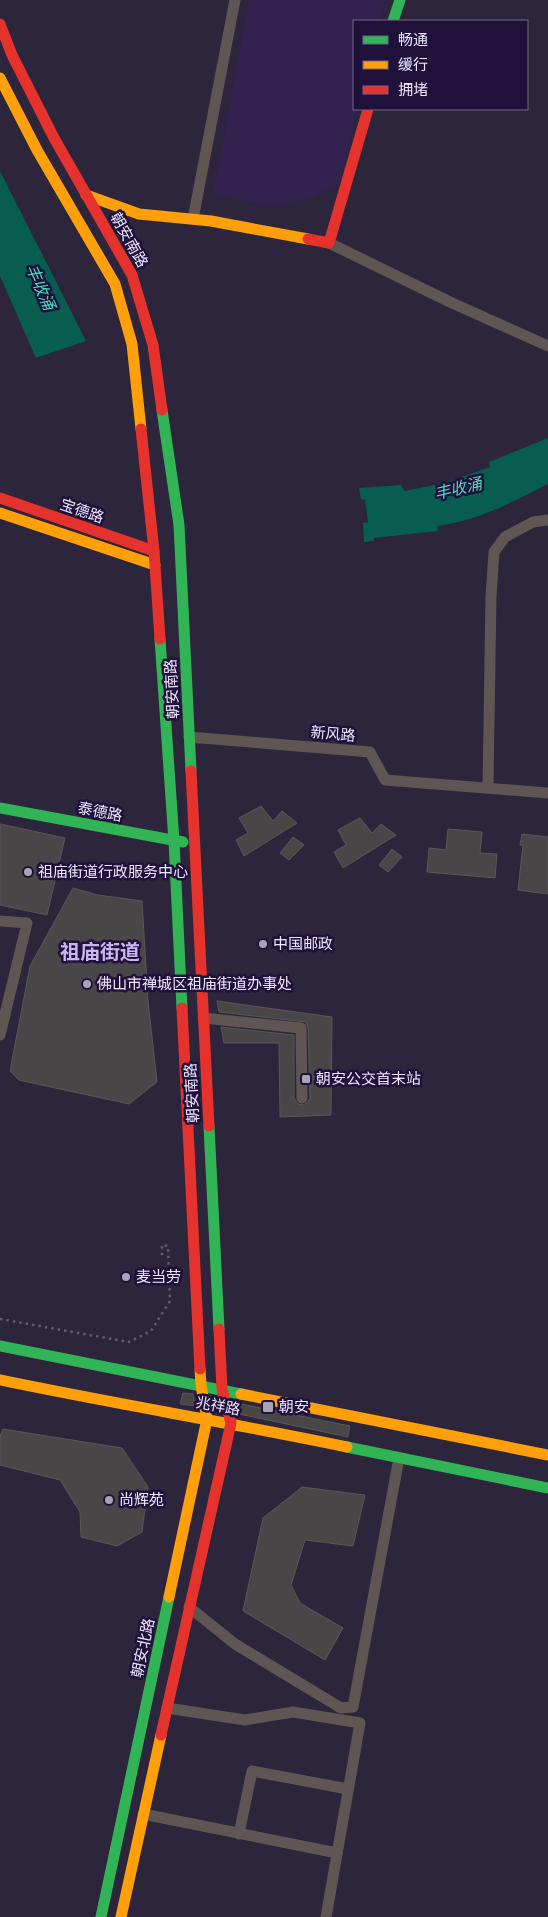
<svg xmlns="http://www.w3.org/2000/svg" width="548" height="1917" font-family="Mulish,'Noto Sans SC',sans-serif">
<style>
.built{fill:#312250}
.water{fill:#075d50}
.building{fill:#484646;stroke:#595756}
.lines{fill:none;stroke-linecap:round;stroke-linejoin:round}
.path{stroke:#645d65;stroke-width:2.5;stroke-dasharray:2.5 4;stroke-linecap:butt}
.street{stroke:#5f5553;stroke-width:11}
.fast{stroke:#30b455;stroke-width:11}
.slow{stroke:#ff9f0a;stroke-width:11}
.jam{stroke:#e5322d;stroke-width:11}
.poi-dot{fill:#a9a3ba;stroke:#20113b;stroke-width:2}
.labels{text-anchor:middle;stroke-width:5;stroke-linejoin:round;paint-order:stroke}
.street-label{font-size:15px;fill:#ece7fe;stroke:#20113b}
.poi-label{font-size:15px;fill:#ece7fe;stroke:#20113b;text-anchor:start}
.water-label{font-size:16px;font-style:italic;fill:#48ddbe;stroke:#20113b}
.district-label{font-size:20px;font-weight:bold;fill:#c6b8ef;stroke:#20113b}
</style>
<rect width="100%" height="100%" fill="#2d253c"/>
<path class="built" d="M249,0H385L379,21H354V109H358L340,181L313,198L270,206L213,195Z"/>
<g class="water">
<path d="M0,171L86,341L36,358L0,276Z"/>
<path d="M548,438V484C510,503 480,520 437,526L438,531L374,538V541L364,542L363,523L368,522L365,500L361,499L359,488L401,485L404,491L445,483L490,467L489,462Z"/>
</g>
<g class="building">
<path d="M261,806L273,821L282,811L297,823L244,856L236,840L248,833L239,818Z"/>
<path d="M360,818L372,833L381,824L396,835L343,868L334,852L346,845L338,830Z"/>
<path d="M0,824L65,838L47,915L0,905Z"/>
<path d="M448,829L482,832L480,853L497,854L495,878L427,872L429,848L446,850Z"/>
<path d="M522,834L548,837V894L518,890L523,845H520Z"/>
<path d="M293,837L304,845L289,860L280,853Z"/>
<path d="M392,849L402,857L388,872L379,865Z"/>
<path d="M73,888L98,895L142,901L148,1001L157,1082L129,1104L19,1080L10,1071L30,966Z"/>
<path d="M217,1001L332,1017L331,1115L280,1117L279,1043H224L221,1027L294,1035V1098L298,1104L303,1105L308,1102L310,1098L308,1028L306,1022L219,1012Z"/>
<path d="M183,1393L193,1394L195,1406L180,1404Z"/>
<path d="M236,1403L350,1426L348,1437L239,1414Z"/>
<path d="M3,1429L122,1448L148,1487L142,1532L117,1546L81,1537L80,1512L60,1480L0,1465V1436Z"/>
<path d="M302,1487L365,1495L353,1546L305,1540L291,1585L300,1603L343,1628L325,1660L243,1611L263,1518Z"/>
</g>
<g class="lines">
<path class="path" d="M0,1319L129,1342L151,1331L170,1301L168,1246L162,1245V1255"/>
<g class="street">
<path d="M193,219L235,0"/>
<path d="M329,243L450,302L548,346"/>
<path d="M189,737L370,752L385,780L548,793"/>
<path d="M488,787L491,596L494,552L505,537L533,522L548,520"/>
<path d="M0,921L27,923L0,1035"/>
<path d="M203,1018L301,1028L302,1098"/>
<path d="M189,1607L235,1644L341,1708L353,1707L399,1458"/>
<path d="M167,1708L245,1720L293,1712L360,1723L326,1917"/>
<path d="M143,1814L337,1853"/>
<path d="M239,1834L252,1771L348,1789"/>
</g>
<g class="fast">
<path d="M393,21L400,0"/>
<path d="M162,410L179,525L191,771"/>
<path d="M160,639L174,841L182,1008"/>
<path d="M0,808L183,842"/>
<path d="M209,1126L219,1329"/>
<path d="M0,1346L241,1394"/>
<path d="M347,1447L548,1488"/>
<path d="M101,1917L169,1597"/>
</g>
<g class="slow">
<path d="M0,78L37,150L115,284L132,344L141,429"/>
<path d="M86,195L139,214L211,221L308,239"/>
<path d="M0,513L155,565"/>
<path d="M0,1380C115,1404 232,1423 347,1447"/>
<path d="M241,1394L548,1455"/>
<path d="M169,1597L207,1419L201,1385L200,1369"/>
<path d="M121,1917L161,1735"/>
</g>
<g class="jam">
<path d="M0,24L12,55L54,138L132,275L153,345L162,410"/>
<path d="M308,239L329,243L368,109"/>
<path d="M141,429L154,551L160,639"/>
<path d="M0,498L154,551"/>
<path d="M191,771L209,1126"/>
<path d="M182,1008L200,1369"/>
<path d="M161,1735L231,1423L222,1389L219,1329"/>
</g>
</g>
<g class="poi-dot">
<circle cx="28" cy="872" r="5"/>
<circle cx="263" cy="944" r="5"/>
<circle cx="87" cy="984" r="5"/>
<rect x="301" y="1074" width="10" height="10" rx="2.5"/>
<circle cx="126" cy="1277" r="5"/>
<rect x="262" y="1401" width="12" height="12" rx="2.5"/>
<circle cx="109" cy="1500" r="5"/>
</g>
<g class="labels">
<g class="street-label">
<text transform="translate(129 240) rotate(61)" y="5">朝安南路</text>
<text transform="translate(82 511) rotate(19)" y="5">宝德路</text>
<text transform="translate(172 689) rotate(-93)" y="5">朝安南路</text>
<text transform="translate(333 734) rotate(5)" y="5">新风路</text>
<text transform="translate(100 812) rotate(11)" y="5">泰德路</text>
<text transform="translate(192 1093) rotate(-93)" y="5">朝安南路</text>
<text transform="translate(218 1406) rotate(10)" y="5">兆祥路</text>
<text transform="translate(143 1648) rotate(-78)" y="5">朝安北路</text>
</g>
<g class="poi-label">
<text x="38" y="877">祖庙街道行政服务中心</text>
<text x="273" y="949">中国邮政</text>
<text x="97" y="989">佛山市禅城区祖庙街道办事处</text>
<text x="316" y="1084">朝安公交首末站</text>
<text x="136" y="1282">麦当劳</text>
<text x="279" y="1412">朝安</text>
<text x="119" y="1505">尚辉苑</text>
</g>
<g class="water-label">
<text transform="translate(41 287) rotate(66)" y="6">丰收涌</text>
<text transform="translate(458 488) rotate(-13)" y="6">丰收涌</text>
</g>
<g class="district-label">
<text x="100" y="959">祖庙街道</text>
</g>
</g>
<rect x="353" y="20" width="175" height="90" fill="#20113b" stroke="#726789"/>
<rect x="363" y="36" width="25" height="8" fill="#30b455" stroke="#726789"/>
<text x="398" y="45" font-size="15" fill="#ece7fe">畅通</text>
<rect x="363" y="61" width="25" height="8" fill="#ff9f0a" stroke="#726789"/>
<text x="398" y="70" font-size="15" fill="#ece7fe">缓行</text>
<rect x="363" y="86" width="25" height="8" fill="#e5322d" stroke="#726789"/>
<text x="398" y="95" font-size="15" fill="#ece7fe">拥堵</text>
</svg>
